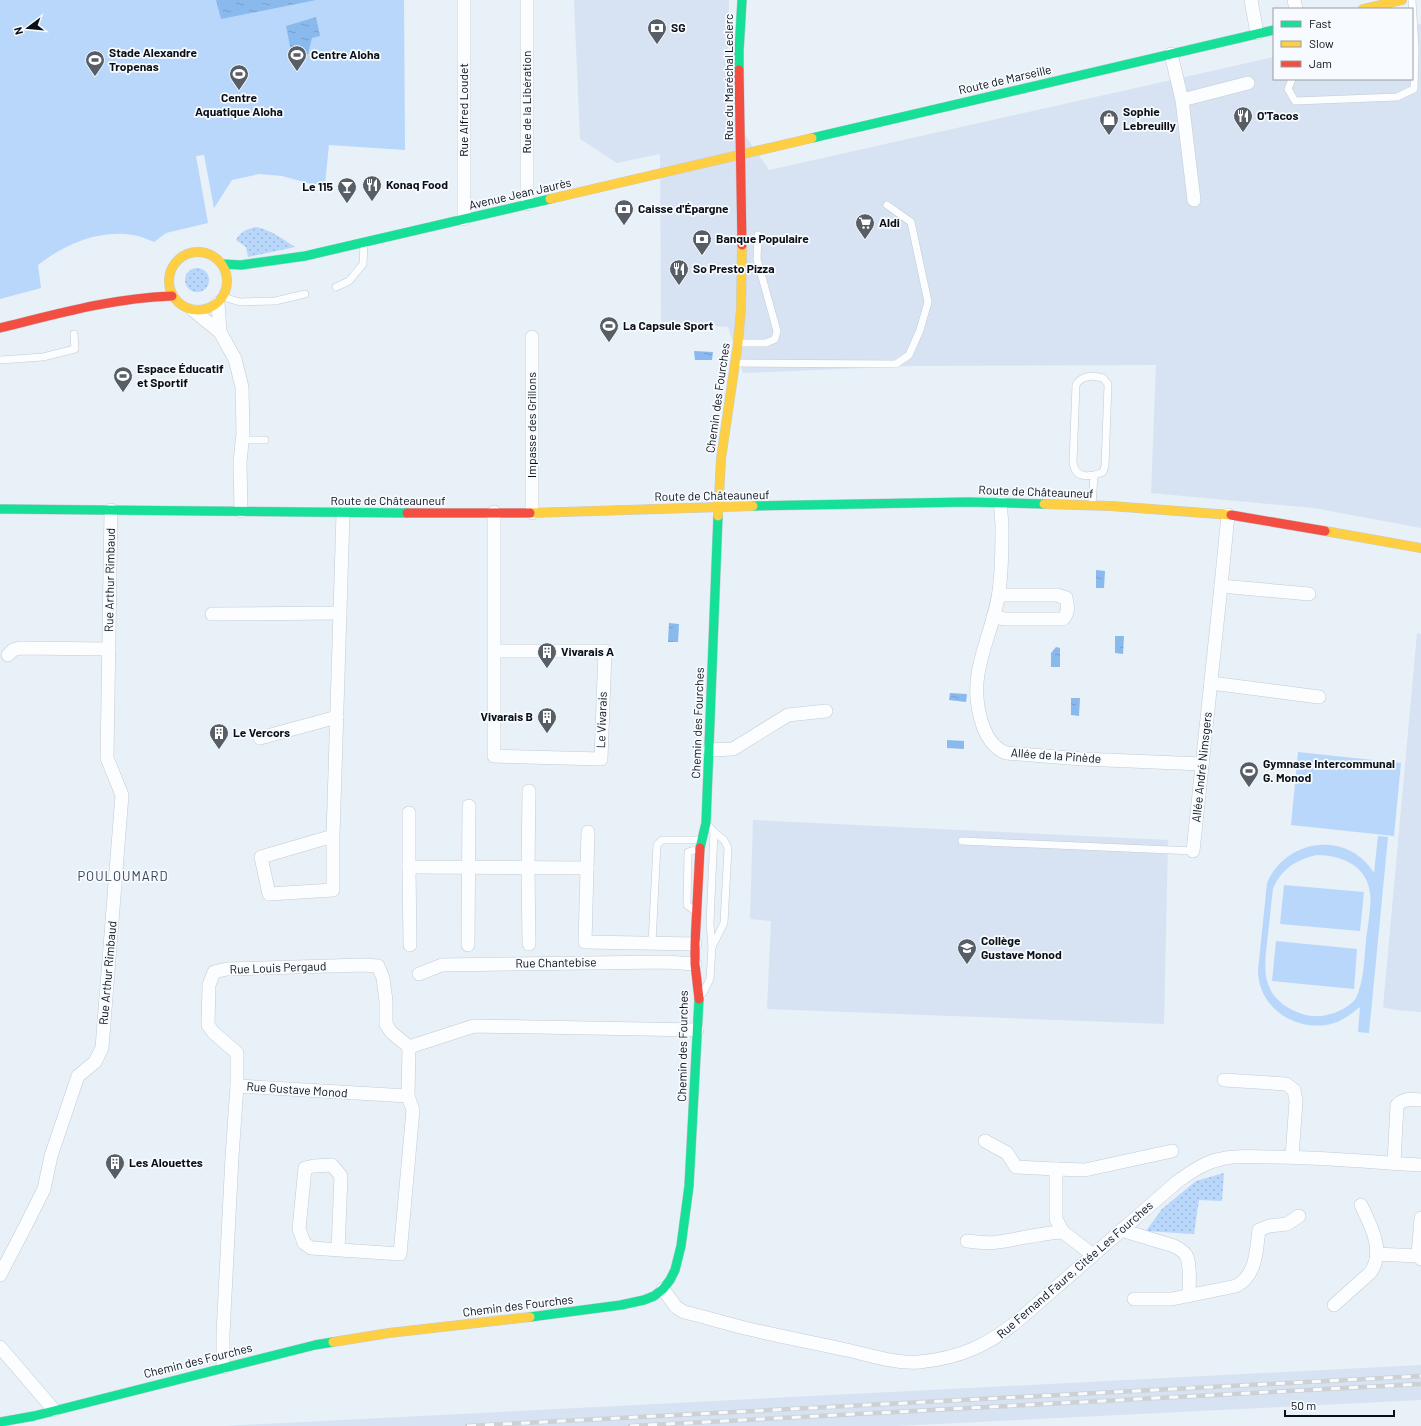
<svg xmlns="http://www.w3.org/2000/svg" width="1421" height="1426" font-family="Barlow,sans-serif">
<style>
.built{fill:#d7e3f2}
.grass{fill:url(#grass-dots)}
.pitch{fill:#b8d7fb;fill-rule:evenodd}
.water{fill:url(#water-ripples)}
.lines{fill:none;stroke-linecap:round;stroke-linejoin:round}
.lane-casing{stroke:#c4cbd2;stroke-width:8}
.street-casing{stroke:#c4cbd2;stroke-width:14}
.fast-casing{stroke:#c4cbd2;stroke-width:10}
.slow-casing{stroke:#c4cbd2;stroke-width:10}
.jam-casing{stroke:#c4cbd2;stroke-width:10}
.lane{stroke:#fcfdfe;stroke-width:7}
.street{stroke:#fcfdfe;stroke-width:13}
.fast{stroke:#16e098;stroke-width:9}
.slow{stroke:#ffcf43;stroke-width:9}
.jam{stroke:#f24e42;stroke-width:9}
.rail-casing{stroke:#ced1d3;stroke-width:4.5}
.rail{stroke:#f7fbff;stroke-width:3;stroke-dasharray:9;stroke-linecap:butt}
.labels{text-anchor:middle;stroke-width:3.5;stroke-linejoin:round;paint-order:stroke}
.poi-label{font-size:12px;font-weight:bold;fill:#0b1017;stroke:#f7fbff;text-anchor:start}
.street-label{font-size:12px;fill:#0b1017;stroke:#f7fbff}
.neighbourhood-label{font-size:13px;letter-spacing:1px;fill:#313e4e;stroke:#f7fbff}
</style>
<defs>
<pattern id="grass-dots" width="8" height="8" patternUnits="userSpaceOnUse"><rect width="8" height="8" fill="#b8d7fb"/><path d="M2 2h.1M6 6h.1" fill="none" stroke="#9db8d6" stroke-width="1.8" stroke-linecap="round"/></pattern>
<pattern id="water-ripples" width="26" height="14" patternUnits="userSpaceOnUse"><rect width="26" height="14" fill="#8ab9ee"/><path d="M2 4q2-2 4 0t4 0M15 11q2-2 4 0t4 0" fill="none" stroke="#769ecb"/></pattern>
</defs>
<rect width="100%" height="100%" fill="#e8f0f8"/>
<g class="built">
<path d="M574,0H729L727,109L769,170L1274,57V79H1412V26L1421,24V528L1314,508L1151,493L1156,365L912,366L743,373L728,327L661,322L660,154L617,163L580,139Z"/>
<path d="M1417,633L1421,634V1012L1395,1010L1383,1007Z"/>
<path d="M753,820L1168,840L1164,1024L767,1009L771,921L750,919Z"/>
<path d="M1421,1365V1400L897,1426H224Z"/>
</g>
<g class="grass">
<path d="M256,227C271,230 283,239 295,247L248,257L246,247L236,240C240,232 247,229 256,227Z"/>
<circle cx="197" cy="280" r="12"/>
<path d="M1224,1173L1222,1201L1199,1200L1194,1234L1146,1231L1162,1209L1196,1181Z"/>
</g>
<g class="pitch">
<path d="M0,0H404L405,150L329,145L325,184H311L282,176L259,174L232,180L214,208L204,155L196,156L208,223L166,233L154,242C147,239 140,236 133,235C99,229 65,244 38,265L41,288L0,299Z"/>
<path d="M1298,752L1401,763L1394,836L1291,825Z"/>
<path d="M1378,836L1388,837L1369,1033L1358,1032L1360,1007C1352,1013 1344,1020 1334,1023C1306,1032 1271,1017 1261,988C1259,982 1258,976 1258,970L1267,883C1286,838 1348,830 1374,873ZM1317,855C1342,855 1367,866 1370,893C1372,905 1367,929 1366,941C1364,960 1364,981 1356,998C1350,1008 1330,1016 1319,1016C1308,1017 1297,1013 1287,1007C1259,989 1265,963 1268,934C1270,919 1271,904 1273,889C1281,869 1297,859 1317,855Z"/>
<path d="M1284,885L1364,892L1360,931L1280,924Z"/>
<path d="M1276,941L1357,949L1354,989L1272,981Z"/>
</g>
<g class="water">
<path d="M216,0H316L221,19Z"/>
<path d="M316,17L320,36L312,38L308,54L292,56L286,26Z"/>
<path d="M694,351L713,352L712,360H695Z"/>
<path d="M1096,570L1105,571L1104,588H1096Z"/>
<path d="M669,623L679,624L678,642H668Z"/>
<path d="M1115,636H1124L1123,654L1115,653Z"/>
<path d="M1056,647L1060,648V667H1051V653Z"/>
<path d="M950,693L967,694L966,702L949,700Z"/>
<path d="M1071,698H1080L1079,716L1071,715Z"/>
<path d="M947,740L964,741V749L947,748Z"/>
</g>
<g class="lines">
<g class="lane-casing">
<g id="lane">
<path d="M1292,79L1288,89L1295,101L1397,97L1414,89L1415,48L1412,0"/>
<path d="M336,287L349,281L363,264L364,243"/>
<path d="M223,297L240,302L275,301L305,294"/>
<path d="M739,343H766L775,339L777,331L757,259L758,235"/>
<path d="M0,360L43,357L75,349L74,334"/>
<path d="M736,363L896,364L909,355L920,330L928,302L911,222L887,205"/>
<path d="M1093,376L1103,378L1108,384L1105,466L1103,472C1091,477 1075,480 1073,462L1076,385C1080,378 1085,377 1093,376Z"/>
<path d="M242,440H265"/>
<path d="M1092,505L1094,476"/>
<path d="M962,841L1193,851"/>
<path d="M695,911L687,905L688,852L698,849"/>
<path d="M652,943L657,845L662,840H702"/>
<path d="M712,947L724,923L728,848L724,840L714,832"/>
<path d="M703,993L710,979L712,947L710,923L714,832L708,825"/>
</g>
</g>
<g class="street-casing">
<g id="street">
<path d="M464,0V219"/>
<path d="M527,0V204"/>
<path d="M1251,0L1257,33"/>
<path d="M1294,0L1296,9"/>
<path d="M1171,54L1182,100L1248,83"/>
<path d="M1182,100L1194,200"/>
<path d="M218,303L220,332"/>
<path d="M194,311L220,332L235,359L242,387L243,433L240,462L241,511"/>
<path d="M1001,503C1000,511 1002,519 1002,527C1002,546 1002,564 1000,582C998,614 983,643 978,674C974,699 980,743 1006,753L1082,759L1202,764"/>
<path d="M494,512V756L601,759L605,651H494"/>
<path d="M532,513V337"/>
<path d="M1221,586L1309,594"/>
<path d="M212,614L340,613"/>
<path d="M993,617L1005,619H1063C1069,612 1068,607 1066,598L1057,595H999"/>
<path d="M8,655L13,650L20,648L109,649"/>
<path d="M1211,683L1319,697"/>
<path d="M260,738L337,717"/>
<path d="M709,750L733,749L788,715L826,711"/>
<path d="M409,813V867L587,868"/>
<path d="M588,832L585,942L695,944"/>
<path d="M333,836V890L269,894L261,857L333,836L343,514"/>
<path d="M1193,851L1221,586L1228,515"/>
<path d="M409,867L410,945"/>
<path d="M529,944L528,868L529,791"/>
<path d="M468,945L469,806"/>
<path d="M419,974L442,965L666,962L695,964"/>
<path d="M1224,1080L1286,1084L1294,1090L1296,1101L1292,1157"/>
<path d="M237,1086V1053L213,1032L208,1025L209,985L214,972L227,969L364,965L378,966L383,978L386,1001V1024L391,1032L409,1047"/>
<path d="M408,1096L409,1047L474,1026L697,1030"/>
<path d="M985,1141L1007,1153L1016,1167L1056,1169"/>
<path d="M1394,1163L1397,1105C1404,1098 1412,1099 1421,1100"/>
<path d="M1421,1218L1418,1256L1421,1259"/>
<path d="M1121,1230L1174,1246C1178,1248 1183,1251 1186,1255C1191,1264 1189,1286 1189,1296"/>
<path d="M967,1241C978,1242 988,1244 998,1242C1020,1239 1041,1233 1063,1232"/>
<path d="M1376,1254L1418,1256"/>
<path d="M1093,1255L1063,1232L1056,1219V1169L1085,1170L1172,1151"/>
<path d="M0,1275L25,1227L44,1189L51,1156L78,1076L95,1062L102,1048L122,795L107,758L111,510"/>
<path d="M663,1289L676,1307L684,1312C706,1317 727,1324 749,1329C782,1337 815,1343 847,1350C869,1355 897,1364 919,1362C961,1358 989,1345 1021,1318L1178,1181C1191,1172 1205,1162 1221,1159C1236,1155 1254,1157 1269,1157C1320,1157 1371,1162 1421,1165"/>
<path d="M1134,1299H1172L1236,1286C1257,1275 1256,1251 1259,1230L1269,1226L1287,1224L1299,1216"/>
<path d="M1334,1305L1370,1273C1386,1252 1370,1224 1361,1205"/>
<path d="M0,1347L54,1410"/>
<path d="M223,1367V1334L232,1157L237,1086L408,1096L413,1110L400,1254L311,1248L304,1243L299,1229L305,1168L314,1166L332,1165L341,1176L338,1250"/>
</g>
</g>
<g class="fast-casing">
<g id="fast">
<path d="M739,70V51L742,0"/>
<path d="M812,138L1274,30"/>
<path d="M222,264L241,265L305,256L550,199"/>
<path d="M753,506L968,502L1044,504"/>
<path d="M0,509L407,513"/>
<path d="M700,848L706,823L718,516"/>
<path d="M530,1317L621,1305L644,1300L654,1296L663,1289L670,1280L675,1270L681,1246L689,1186L699,999"/>
<path d="M0,1422L34,1416L315,1345L333,1342"/>
</g>
</g>
<g class="slow-casing">
<g id="slow">
<path d="M1363,9L1402,0"/>
<path d="M550,199L812,138"/>
<circle cx="198" cy="281" r="29"/>
<path d="M1044,504L1111,506L1231,515"/>
<path d="M530,513L753,506"/>
<path d="M718,516L721,459L738,343L741,309L742,245"/>
<path d="M1325,531L1421,548"/>
<path d="M333,1342L389,1333L530,1317"/>
</g>
</g>
<g class="jam-casing">
<g id="jam">
<path d="M739,70L742,245"/>
<path d="M0,328C57,314 113,298 172,296"/>
<path d="M407,513H530"/>
<path d="M1231,515L1325,531"/>
<path d="M699,999L695,964V944L700,848"/>
</g>
</g>
<use href="#lane" class="lane"/>
<use href="#street" class="street"/>
<use href="#fast" class="fast"/>
<use href="#slow" class="slow"/>
<use href="#jam" class="jam"/>
<g class="rail-casing">
<g id="rail">
<path d="M467,1426L1421,1376"/>
<path d="M630,1426L1421,1384"/>
</g>
</g>
<use href="#rail" class="rail"/>
</g>
<defs>
<g id="bank-pin" transform="scale(1)"><path d="M0 17L-7.5 6A9.5 9.5 0 1 1 7.5 6Z" fill="#585e66" stroke="#f7fbff"/><path d="M-6-4H6V4H-6ZM0-2.3a2.3 2.3 0 1 0 0 4.6a2.3 2.3 0 1 0 0-4.6Z" fill="#fff"/></g>
<g id="stadium-pin" transform="scale(1)"><path d="M0 17L-7.5 6A9.5 9.5 0 1 1 7.5 6Z" fill="#585e66" stroke="#f7fbff"/><path d="M0-5a6.5 5 0 1 0 0 10a6.5 5 0 1 0 0-10ZM-3.5-1.8h7v3.6h-7Z" fill="#fff"/></g>
<g id="restaurant-pin" transform="scale(1)"><path d="M0 17L-7.5 6A9.5 9.5 0 1 1 7.5 6Z" fill="#585e66" stroke="#f7fbff"/><path d="M-5-6h1v4h1v-4h1v4h1v-4h1v5L-1.5 .5V6h-2V.5L-5-1ZM5-6V6H3V1.5H1.5Q1.5-4 5-6Z" fill="#fff"/></g>
<g id="shop-pin" transform="scale(1)"><path d="M0 17L-7.5 6A9.5 9.5 0 1 1 7.5 6Z" fill="#585e66" stroke="#f7fbff"/><path d="M-5-2.5h2.3a2.7 3.5 0 0 1 5.4 0H5L5.5 6h-11ZM-1.5-2.5h3a1.5 2.3 0 0 0-3 0Z" fill="#fff"/></g>
<g id="bar-pin" transform="scale(1)"><path d="M0 17L-7.5 6A9.5 9.5 0 1 1 7.5 6Z" fill="#585e66" stroke="#f7fbff"/><path d="M-6-5H6L.8 .8V4.5H3.5V6h-7V4.5H-.8V.8Z" fill="#fff"/></g>
<g id="supermarket-pin" transform="scale(1)"><path d="M0 17L-7.5 6A9.5 9.5 0 1 1 7.5 6Z" fill="#585e66" stroke="#f7fbff"/><path d="M-6-5.5h2.5l.6 2H6L4.5 2H-2.5L-4.4-4H-6ZM-1.5 3.2a1.3 1.3 0 1 0 .1 0ZM3 3.2a1.3 1.3 0 1 0 .1 0Z" fill="#fff"/></g>
<g id="building-pin" transform="scale(1)"><path d="M0 17L-7.5 6A9.5 9.5 0 1 1 7.5 6Z" fill="#585e66" stroke="#f7fbff"/><path d="M-4-6H4V6H1V3H-1V6H-4ZM-2.5-4.3h1.7v1.8h-1.7ZM.8-4.3h1.7v1.8H.8ZM-2.5-1h1.7V.8h-1.7ZM.8-1h1.7V.8H.8Z" fill="#fff"/></g>
<g id="school-pin" transform="scale(1)"><path d="M0 17L-7.5 6A9.5 9.5 0 1 1 7.5 6Z" fill="#585e66" stroke="#f7fbff"/><path d="M0-5L7-2L0 1L-7-2ZM-4 1L0 2.5L4 1V4Q0 6-4 4Z" fill="#fff"/></g>
</defs>
<g fill-rule="evenodd">
<use href="#bank-pin" x="657" y="28"/>
<use href="#stadium-pin" x="297" y="55"/>
<use href="#stadium-pin" x="95" y="60"/>
<use href="#stadium-pin" x="239" y="74"/>
<use href="#restaurant-pin" x="1243" y="116"/>
<use href="#shop-pin" x="1109" y="119"/>
<use href="#restaurant-pin" x="372" y="185"/>
<use href="#bar-pin" x="347" y="187"/>
<use href="#bank-pin" x="624" y="209"/>
<use href="#supermarket-pin" x="865" y="223"/>
<use href="#bank-pin" x="702" y="239"/>
<use href="#restaurant-pin" x="679" y="269"/>
<use href="#stadium-pin" x="609" y="326"/>
<use href="#stadium-pin" x="123" y="376"/>
<use href="#building-pin" x="547" y="652"/>
<use href="#building-pin" x="547" y="717"/>
<use href="#building-pin" x="219" y="733"/>
<use href="#stadium-pin" x="1249" y="771"/>
<use href="#school-pin" x="967" y="948"/>
<use href="#building-pin" x="115" y="1163"/>
</g>
<g class="labels">
<g class="poi-label">
<text x="671" y="32">SG</text>
<text x="109" y="57">Stade Alexandre<tspan x="109" dy="14">Tropenas</tspan></text>
<text x="311" y="59">Centre Aloha</text>
<text x="239" y="102" text-anchor="middle">Centre<tspan x="239" dy="14">Aquatique Aloha</tspan></text>
<text x="1123" y="116">Sophie<tspan x="1123" dy="14">Lebreuilly</tspan></text>
<text x="1257" y="120">O'Tacos</text>
<text x="386" y="189">Konaq Food</text>
<text x="333" y="191" text-anchor="end">Le 115</text>
<text x="638" y="213">Caisse d'Épargne</text>
<text x="879" y="227">Aldi</text>
<text x="716" y="243">Banque Populaire</text>
<text x="693" y="273">So Presto Pizza</text>
<text x="623" y="330">La Capsule Sport</text>
<text x="137" y="373">Espace Éducatif<tspan x="137" dy="14">et Sportif</tspan></text>
<text x="561" y="656">Vivarais A</text>
<text x="533" y="721" text-anchor="end">Vivarais B</text>
<text x="233" y="737">Le Vercors</text>
<text x="1263" y="768">Gymnase Intercommunal<tspan x="1263" dy="14">G. Monod</tspan></text>
<text x="981" y="945">Collège<tspan x="981" dy="14">Gustave Monod</tspan></text>
<text x="129" y="1167">Les Alouettes</text>
</g>
<g class="street-label">
<text transform="translate(729 77) rotate(-90)" y="4">Rue du Maréchal Leclerc</text>
<text transform="translate(1005 80) rotate(-13)" y="4">Route de Marseille</text>
<text transform="translate(527 102) rotate(-90)" y="4">Rue de la Libération</text>
<text transform="translate(464 110) rotate(-90)" y="4">Rue Alfred Loudet</text>
<text transform="translate(520 194) rotate(-13)" y="4">Avenue Jean Jaurès</text>
<text transform="translate(718 398) rotate(-82)" y="4">Chemin des Fourches</text>
<text transform="translate(532 425) rotate(-90)" y="4">Impasse des Grillons</text>
<text transform="translate(1036 492) rotate(2)" y="4">Route de Châteauneuf</text>
<text transform="translate(712 496) rotate(-1)" y="4">Route de Châteauneuf</text>
<text x="388" y="505">Route de Châteauneuf</text>
<text transform="translate(110 580) rotate(-89)" y="4">Rue Arthur Rimbaud</text>
<text transform="translate(602 720) rotate(-88)" y="4">Le Vivarais</text>
<text transform="translate(698 723) rotate(-88)" y="4">Chemin des Fourches</text>
<text transform="translate(1056 756) rotate(4)" y="4">Allée de la Pinède</text>
<text transform="translate(1202 767) rotate(-84)" y="4">Allée André Nimsgers</text>
<text transform="translate(556 963) rotate(-1)" y="4">Rue Chantebise</text>
<text transform="translate(278 968) rotate(-2)" y="4">Rue Louis Pergaud</text>
<text transform="translate(108 973) rotate(-85)" y="4">Rue Arthur Rimbaud</text>
<text transform="translate(683 1046) rotate(-89)" y="4">Chemin des Fourches</text>
<text transform="translate(297 1090) rotate(4)" y="4">Rue Gustave Monod</text>
<text transform="translate(1075 1270) rotate(-41)" y="4">Rue Fernand Faure, Citée Les Fourches</text>
<text transform="translate(518 1306) rotate(-7)" y="4">Chemin des Fourches</text>
<text transform="translate(198 1361) rotate(-14)" y="4">Chemin des Fourches</text>
</g>
<g class="neighbourhood-label">
<text x="123" y="881">POULOUMARD</text>
</g>
</g>
<rect x="1273" y="8" width="140" height="72" fill="#f7fbff" stroke="#999da2"/>
<rect x="1281" y="21" width="20" height="6" fill="#16e098" stroke="#999da2"/>
<text x="1309" y="28" font-size="12" fill="#0b1017">Fast</text>
<rect x="1281" y="41" width="20" height="6" fill="#ffcf43" stroke="#999da2"/>
<text x="1309" y="48" font-size="12" fill="#0b1017">Slow</text>
<rect x="1281" y="61" width="20" height="6" fill="#f24e42" stroke="#999da2"/>
<text x="1309" y="68" font-size="12" fill="#0b1017">Jam</text>
<g transform="translate(28 28) rotate(254)" stroke="#f7fbff" stroke-width="3" paint-order="stroke">
<path d="M0-3L7 15L0 10L-7 15Z" fill="#0b1017"/>
<text y="-6" font-size="11" font-weight="bold" text-anchor="middle" fill="#0b1017">N</text>
</g>
<path d="M1285 1410v6h109v-6" fill="none" stroke="#0b1017" stroke-width="2"/>
<text x="1291" y="1410" font-size="12" fill="#0b1017" stroke="#f7fbff" stroke-width="3" paint-order="stroke">50 m</text>
</svg>
